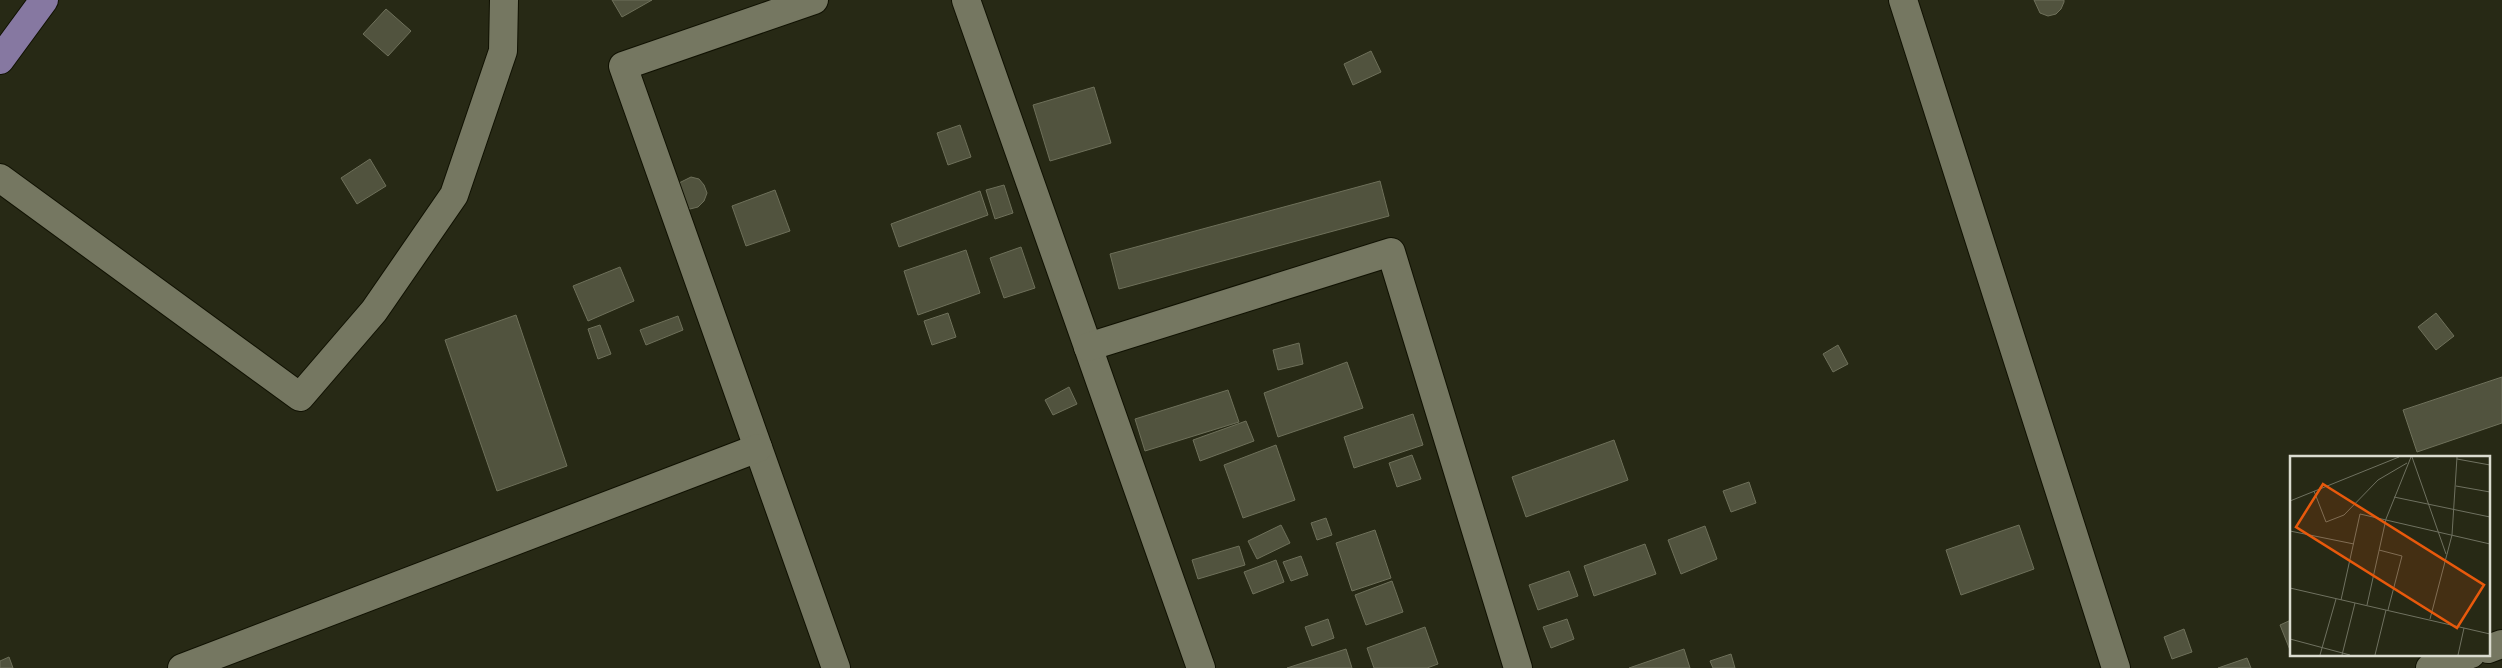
<svg xmlns="http://www.w3.org/2000/svg" width="2502" height="668" font-family="Figtree,sans-serif">
<style>
.building{fill:#51533e;stroke:#6e705a}
.lines{fill:none;stroke-linecap:round;stroke-linejoin:round}
.minor-casing{stroke:#101102;stroke-width:30}
.secondary-casing{stroke:#101102;stroke-width:30}
.primary-casing{stroke:#101102;stroke-width:30}
.minor{stroke:#757761;stroke-width:28}
.secondary{stroke:#757761;stroke-width:28}
.primary{stroke:#8678a1;stroke-width:28}
.inset-road{fill:none;stroke:#6f7160;stroke-width:1}
.view{fill:#e8590c;fill-opacity:0.15;stroke:#e8590c;stroke-width:2.5}
.inset-edge{fill:none;stroke:#dbdcd0;stroke-width:2.5}
</style>
<rect width="100%" height="100%" fill="#272915"/>
<g class="building">
<path d="M612,0H652L622,17Z"/>
<path d="M2034,0H2064V2L2061,9L2056,14L2048,16L2040,13Z"/>
<path d="M386,9L411,31L388,56L363,34Z"/>
<path d="M1371,51L1381,72L1353,85L1344,64Z"/>
<path d="M1094,87L1111,143L1050,161L1033,105Z"/>
<path d="M960,125L971,157L948,165L937,133Z"/>
<path d="M370,159L386,186L357,204L341,178Z"/>
<path d="M691,177L699,179L704,185L707,193L704,201L698,207L690,209L682,206L677,184Z"/>
<path d="M1380,181L1389,216L1119,289L1110,254Z"/>
<path d="M1004,185L1013,213L995,219L986,190Z"/>
<path d="M775,190L790,231L746,246L732,206Z"/>
<path d="M980,191L988,215L899,247L891,224Z"/>
<path d="M1021,247L1035,288L1004,298L990,258Z"/>
<path d="M966,250L980,293L918,315L904,271Z"/>
<path d="M620,267L634,301L588,321L573,286Z"/>
<path d="M948,313L956,337L932,345L924,321Z"/>
<path d="M2436,313L2454,336L2436,350L2418,327Z"/>
<path d="M516,315L567,466L497,491L445,340Z"/>
<path d="M678,316L683,330L646,345L640,330Z"/>
<path d="M600,325L611,354L598,359L588,329Z"/>
<path d="M1299,343L1303,364L1278,370L1273,350Z"/>
<path d="M1838,345L1848,364L1833,372L1823,354Z"/>
<path d="M1347,362L1363,408L1278,437L1264,393Z"/>
<path d="M2502,377V423L2417,452L2403,410Z"/>
<path d="M1069,387L1077,404L1053,415L1045,400Z"/>
<path d="M1228,390L1239,422L1145,451L1135,419Z"/>
<path d="M1413,414L1423,445L1354,468L1344,437Z"/>
<path d="M1246,421L1254,441L1200,461L1193,440Z"/>
<path d="M1614,440L1628,480L1526,517L1512,477Z"/>
<path d="M1276,445L1295,500L1243,518L1224,465Z"/>
<path d="M1412,455L1421,479L1397,487L1389,463Z"/>
<path d="M1749,482L1756,503L1731,512L1723,491Z"/>
<path d="M1326,518L1332,535L1317,540L1311,523Z"/>
<path d="M1281,525L1290,543L1257,559L1248,541Z"/>
<path d="M2019,525L2034,569L1961,595L1946,550Z"/>
<path d="M1705,526L1717,559L1681,574L1668,540Z"/>
<path d="M1375,530L1391,578L1352,591L1336,543Z"/>
<path d="M1645,544L1656,574L1594,596L1584,566Z"/>
<path d="M1239,546L1245,565L1198,579L1192,560Z"/>
<path d="M1301,556L1308,575L1291,581L1283,562Z"/>
<path d="M1276,560L1284,582L1253,594L1244,572Z"/>
<path d="M1569,571L1578,596L1538,610L1529,585Z"/>
<path d="M1392,581L1403,612L1366,625L1355,595Z"/>
<path d="M1328,619L1334,638L1312,646L1305,627Z"/>
<path d="M1567,619L1574,639L1551,648L1543,627Z"/>
<path d="M2291,620V650H2290L2280,625Z"/>
<path d="M1425,627L1438,664L1427,668H1374L1367,648Z"/>
<path d="M2184,629L2192,652L2172,659L2164,637Z"/>
<path d="M1346,649L1352,668H1287Z"/>
<path d="M1684,649L1690,668H1629Z"/>
<path d="M1731,654L1735,668H1713L1710,661Z"/>
<path d="M9,657L13,668H0V661Z"/>
<path d="M2247,658L2251,668H2218Z"/>
</g>
<g class="lines">
<g class="minor-casing">
<g id="minor">
<path d="M814,0L623,66L836,668"/>
<path d="M966,0L1201,668"/>
<path d="M1903,0L2116,668"/>
<path d="M0,178L300,397L374,311L454,195L503,51L504,0"/>
<path d="M1088,347L1391,252L1518,668"/>
<path d="M182,668L758,448"/>
</g>
</g>
<g class="secondary-casing">
<g id="secondary">
<path d="M2488,649L2502,644"/>
<path d="M2430,668L2471,654"/>
</g>
</g>
<g class="primary-casing">
<path id="primary" d="M0,60L44,0"/>
</g>
<use href="#minor" class="minor"/>
<use href="#secondary" class="secondary"/>
<use href="#primary" class="primary"/>
</g>
<g transform="translate(2290 456)">
<rect width="200" height="200" fill="#272915"/>
<path class="inset-road" d="M122,1L156,98M167,3L200,9M166,30L200,36M24,35L36,66L54,59L88,24L117,7M104,41L200,61M0,45L109,1M0,75L64,88M89,94L112,100L98,154M0,132L200,178M51,144L70,58L200,88M77,149L96,63L121,1M140,163L162,79L167,1M0,183L60,199M30,199L46,143M52,199L65,147M85,199L96,154M168,199L174,172"/>
<path class="view" d="M33,28L194,129L167,172L6,71Z"/>
<rect width="200" height="200" class="inset-edge"/>
</g>
</svg>
